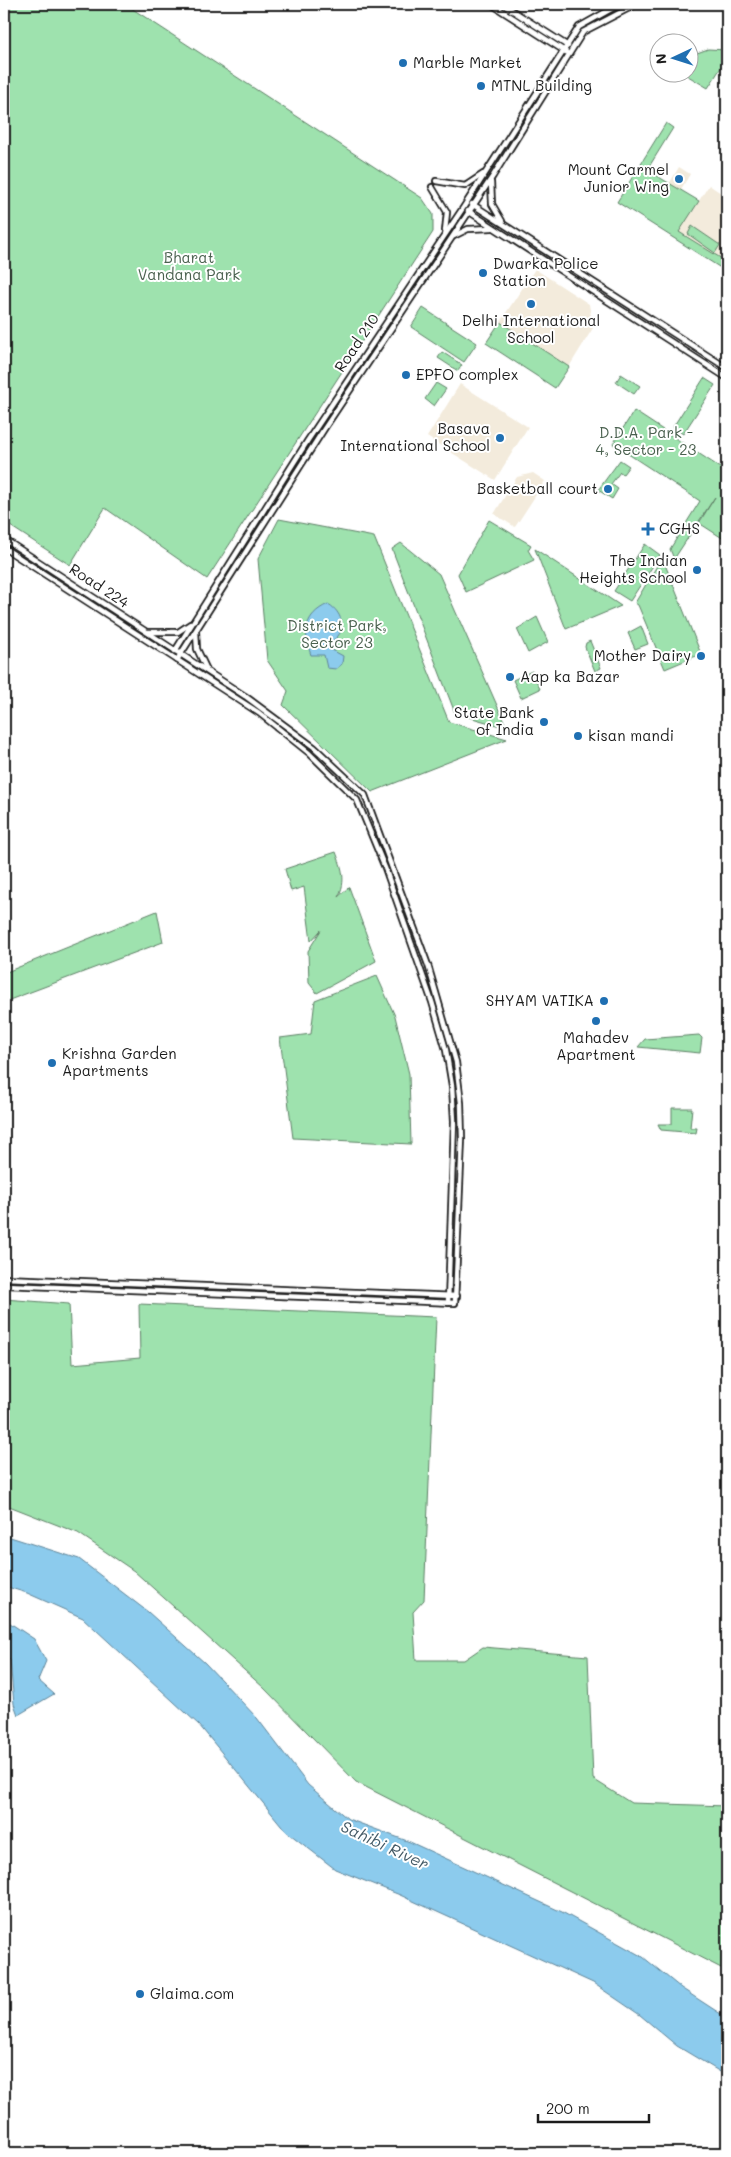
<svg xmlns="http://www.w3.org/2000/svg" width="731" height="2157" font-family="Mali,sans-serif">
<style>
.built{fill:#f3ebdc}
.green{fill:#9ee2ae;stroke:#5d7f65}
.water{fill:#8ccbed;stroke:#5f8599}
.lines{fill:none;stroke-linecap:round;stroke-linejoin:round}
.secondary-casing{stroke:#1c1c1c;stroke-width:8}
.secondary{stroke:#fff;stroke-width:4.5}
.poi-dot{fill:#1f6fb2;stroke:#fff;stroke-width:2}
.labels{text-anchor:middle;stroke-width:4;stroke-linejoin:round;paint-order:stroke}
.poi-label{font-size:15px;fill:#1c1c1c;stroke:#fff;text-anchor:start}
.park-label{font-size:15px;fill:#4a614f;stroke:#fff}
.street-label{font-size:15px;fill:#1c1c1c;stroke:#fff}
.water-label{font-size:16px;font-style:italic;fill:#435965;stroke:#fff}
</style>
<rect width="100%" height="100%" fill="#fff"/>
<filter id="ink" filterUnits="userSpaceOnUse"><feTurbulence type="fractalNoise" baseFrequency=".02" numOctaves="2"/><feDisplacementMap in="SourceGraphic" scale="10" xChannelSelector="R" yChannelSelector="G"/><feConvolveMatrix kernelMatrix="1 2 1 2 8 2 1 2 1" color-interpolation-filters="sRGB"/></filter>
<g filter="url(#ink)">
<g class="built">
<path d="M679,167L690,174L680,191L669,184Z"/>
<path d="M709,185L727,197V262L679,232Z"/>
<path d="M535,269L589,304L593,328L569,367L500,322Z"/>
<path d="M460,384L528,427L495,480L427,437Z"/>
<path d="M533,473L545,481L515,527L494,514L517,477Z"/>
</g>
<g class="green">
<path d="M4,4H125L422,198L433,214V232L207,579L105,508L70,565L4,522Z"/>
<path d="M708,49L727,50V58L708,88L683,73L688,72L689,56Z"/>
<path d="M666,123L673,128L647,170L699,201L679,232L727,262V272L617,202Z"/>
<path d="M692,226L720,245L715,253L688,234Z"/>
<path d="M423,308L477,343L464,362L411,327Z"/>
<path d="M500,322L569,367L555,388L486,343Z"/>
<path d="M442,352L462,365L458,371L438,358Z"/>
<path d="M621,374L640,386L634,394L616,382Z"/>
<path d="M704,378L715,385L683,434L673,427Z"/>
<path d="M436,383L446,389L434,406L425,399Z"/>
<path d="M634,411L727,472V541L699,523L715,497L674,559L670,549L700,501L613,444Z"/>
<path d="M620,460L629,466L623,474L620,472L611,484L618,489L612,499L598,490Z"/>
<path d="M279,519L374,537L449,722L507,739L372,792L283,705L288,691L267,660L258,559Z"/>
<path d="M489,520L531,545L528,550L534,560L466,592L458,574Z"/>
<path d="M401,543L439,574L507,728L455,713L392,549Z"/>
<path d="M645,544L660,555L630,601L614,591Z"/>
<path d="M535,549L621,606L566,629Z"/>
<path d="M664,562L701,654L665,669L638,605L635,603L658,564Z"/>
<path d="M537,617L548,642L528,653L517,629Z"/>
<path d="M641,626L648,644L635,649L628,633Z"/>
<path d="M590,641L601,668L595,671L585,647L586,643Z"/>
<path d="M532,671L540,689L521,698L513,680Z"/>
<path d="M336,852C342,868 347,881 338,897L349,887L376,961L317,993L309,983L308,951L321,930L311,941L304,887L291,891L285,869Z"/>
<path d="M157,911L163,942L4,1002V973Z"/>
<path d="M377,976L395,1016L409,1074L411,1144L293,1138L280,1038L311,1034L315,1000Z"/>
<path d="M699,1035L702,1038L700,1053L638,1047L645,1039Z"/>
<path d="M672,1108H692L690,1128H697L696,1133L661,1130L658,1124H672Z"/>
<path d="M4,1299L69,1304L72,1364L140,1358L139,1304L436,1317L424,1600L413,1612L416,1660H464L483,1647L588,1656L593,1779L631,1803L727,1806V1971L356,1782L264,1688L134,1571L78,1533L4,1504Z"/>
</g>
<g class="water">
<path d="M328,604C338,609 347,624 338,636C335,640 332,639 330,645L332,650L343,656L342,664L336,669L327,668L324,655H311C303,632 304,615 328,604Z"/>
<path d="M4,1535L79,1559L148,1612L205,1663L257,1718L308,1785L348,1819L410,1842L562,1912L643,1957L681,1988L727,2018V2076L677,2046L640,2015L593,1983L400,1895L335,1869L286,1831L199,1725L83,1618L27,1593L4,1586Z"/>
<path d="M4,1619L34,1639L46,1661L38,1680L54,1694L18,1715L14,1704L10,1660L4,1655Z"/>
</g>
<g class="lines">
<g class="secondary-casing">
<g id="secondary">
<path d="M491,4L566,52"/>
<path d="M502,4L568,46"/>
<path d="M436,181L465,186L483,174"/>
<path d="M491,182L492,204L502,221"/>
<path d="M432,187L447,212L445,231"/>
<path d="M472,204L727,368"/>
<path d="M468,211L727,378"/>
<path d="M454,236L468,229L492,228"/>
<path d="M4,539L245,696L314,747L365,795L428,965L456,1062L461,1103L462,1139L455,1303L4,1285"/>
<path d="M4,548L259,713L309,753L357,800L385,868L432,1002L446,1050L452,1086L454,1121L448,1303"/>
<path d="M196,631L197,649L206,668"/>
<path d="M148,632H178L190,624"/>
<path d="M175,651L308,440L463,208L579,27L620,4"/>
<path d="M177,660L324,429L493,176L583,32L637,4"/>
<path d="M4,1278L457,1296"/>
</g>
</g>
<use href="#secondary" class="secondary"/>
</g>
</g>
<g class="poi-dot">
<circle cx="403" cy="63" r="5"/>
<circle cx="481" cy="86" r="5"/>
<circle cx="679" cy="179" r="5"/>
<circle cx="483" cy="273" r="5"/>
<circle cx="531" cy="304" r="5"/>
<circle cx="406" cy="375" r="5"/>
<circle cx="500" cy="438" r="5"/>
<circle cx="608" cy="489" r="5"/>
<path d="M645.5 521.5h5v5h5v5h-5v5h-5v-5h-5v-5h5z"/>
<circle cx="697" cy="570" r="5"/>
<circle cx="701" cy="656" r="5"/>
<circle cx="510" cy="677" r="5"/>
<circle cx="544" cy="722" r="5"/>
<circle cx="578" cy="736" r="5"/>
<circle cx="604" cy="1001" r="5"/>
<circle cx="596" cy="1021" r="5"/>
<circle cx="52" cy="1063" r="5"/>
<circle cx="140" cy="1994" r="5"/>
</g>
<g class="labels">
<g class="poi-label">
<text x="413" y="68">Marble Market</text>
<text x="491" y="91">MTNL Building</text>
<text x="669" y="175" text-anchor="end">Mount Carmel<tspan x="669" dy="17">Junior Wing</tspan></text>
<text x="493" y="269">Dwarka Police<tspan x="493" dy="17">Station</tspan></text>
<text x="531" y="326" text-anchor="middle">Delhi International<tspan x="531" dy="17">School</tspan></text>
<text x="416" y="380">EPFO complex</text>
<text x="490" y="434" text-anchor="end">Basava<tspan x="490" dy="17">International School</tspan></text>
<text x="598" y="494" text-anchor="end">Basketball court</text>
<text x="659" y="534">CGHS</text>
<text x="687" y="566" text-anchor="end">The Indian<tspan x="687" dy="17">Heights School</tspan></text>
<text x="691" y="661" text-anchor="end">Mother Dairy</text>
<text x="520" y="682">Aap ka Bazar</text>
<text x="534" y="718" text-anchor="end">State Bank<tspan x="534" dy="17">of India</tspan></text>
<text x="588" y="741">kisan mandi</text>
<text x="594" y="1006" text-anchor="end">SHYAM VATIKA</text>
<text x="596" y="1043" text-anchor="middle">Mahadev<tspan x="596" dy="17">Apartment</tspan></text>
<text x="62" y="1059">Krishna Garden<tspan x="62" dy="17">Apartments</tspan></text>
<text x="150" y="1999">Glaima.com</text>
</g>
<g class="park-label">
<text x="189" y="263">Bharat<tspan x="189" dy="17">Vandana Park</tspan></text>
<text x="646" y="438">D.D.A. Park -<tspan x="646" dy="17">4, Sector - 23</tspan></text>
<text x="337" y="631">District Park,<tspan x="337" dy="17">Sector 23</tspan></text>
</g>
<g class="street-label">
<text transform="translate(357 343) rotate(-56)" y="5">Road 210</text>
<text transform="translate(99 586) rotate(33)" y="5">Road 224</text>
</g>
<g class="water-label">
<text transform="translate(385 1845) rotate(25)" y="6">Sahibi River</text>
</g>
</g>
<rect width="731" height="2157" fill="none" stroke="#fff" stroke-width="20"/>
<rect x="10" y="10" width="711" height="2137" fill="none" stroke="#1c1c1c" stroke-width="2" filter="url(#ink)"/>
<g transform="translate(674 58) rotate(266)"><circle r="24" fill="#ffffff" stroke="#a4a4a4"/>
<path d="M0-4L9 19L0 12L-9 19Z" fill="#1f6fb2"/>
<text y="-8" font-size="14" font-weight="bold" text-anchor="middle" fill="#1c1c1c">N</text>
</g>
<path d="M538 2114v8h111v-8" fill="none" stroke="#1c1c1c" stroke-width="2.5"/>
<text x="546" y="2114" font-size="15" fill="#1c1c1c" stroke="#ffffff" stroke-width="4" paint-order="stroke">200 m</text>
</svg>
